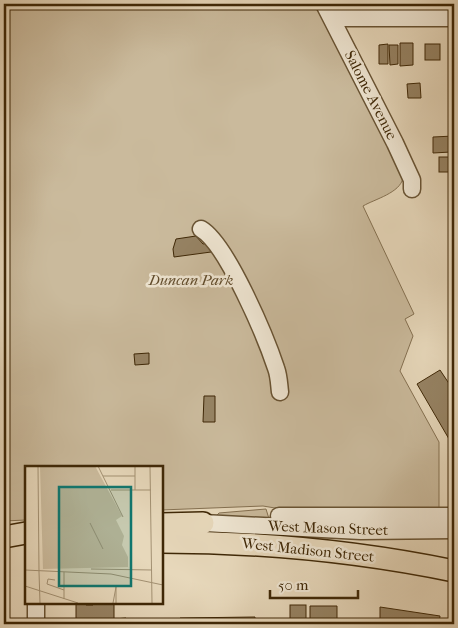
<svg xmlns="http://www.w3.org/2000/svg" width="458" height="628" font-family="'IM FELL French Canon',serif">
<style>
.green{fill:#caba9c;stroke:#847051}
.building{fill:#968364;stroke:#3e2706}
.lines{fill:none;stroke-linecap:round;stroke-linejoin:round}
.minor-casing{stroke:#685333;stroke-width:19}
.major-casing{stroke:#3e2706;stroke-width:24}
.minor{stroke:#efe6d3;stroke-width:16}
.major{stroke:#e7d8bb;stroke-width:21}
.labels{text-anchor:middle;stroke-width:5;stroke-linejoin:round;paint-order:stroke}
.street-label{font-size:15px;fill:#3e2706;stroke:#efe6d3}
.park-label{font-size:15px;font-style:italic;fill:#614c2c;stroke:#efe6d3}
.inset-road{fill:none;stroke:#a39173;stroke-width:1}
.view{fill:#0f766e;fill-opacity:0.15;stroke:#0f766e;stroke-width:2.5}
.inset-edge{fill:none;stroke:#3e2706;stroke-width:2.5}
</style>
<rect width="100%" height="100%" fill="#e7d8bb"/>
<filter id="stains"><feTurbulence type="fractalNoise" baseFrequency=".004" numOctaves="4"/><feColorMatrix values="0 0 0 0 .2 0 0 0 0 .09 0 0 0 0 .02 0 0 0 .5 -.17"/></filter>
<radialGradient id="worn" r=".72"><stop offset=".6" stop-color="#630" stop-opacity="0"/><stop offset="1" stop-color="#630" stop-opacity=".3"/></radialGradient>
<g class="green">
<path d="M4,4H316L340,47L403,178C400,193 375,199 363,206L414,314L405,319L413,336L400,371L439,442V510L281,509L263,506L161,510V467H26V520L4,521Z"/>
<path d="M266,509L270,522L216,516L219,513Z"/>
</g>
<g class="building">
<path d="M400,43H413V65L400,66Z"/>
<path d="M388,44V64H379V45Z"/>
<rect x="425" y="44" width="15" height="16"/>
<rect x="449" y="44" width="5" height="17"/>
<path d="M389,45H398V64L390,65Z"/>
<path d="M420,83L421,98H408L407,84Z"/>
<path d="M454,136V146H451V152L433,153V137Z"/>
<rect x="439" y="157" width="15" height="15"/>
<path d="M196,236L203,244L209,243L211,252L174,257L173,249L176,239Z"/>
<path d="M149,353V364L135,365L134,354Z"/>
<path d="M440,370L454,391V488H450L449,439L417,384Z"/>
<path d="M204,396H215V422H203Z"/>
<path d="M76,602H86V605H93V602H114V619L126,618V624H76Z"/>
<rect x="290" y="605" width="16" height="19"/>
<path d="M310,606H337V621L310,622Z"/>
<path d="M380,607L440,616L439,624H380Z"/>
<path d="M255,617V624H181L180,618Z"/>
</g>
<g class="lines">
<g class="minor-casing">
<g id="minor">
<path d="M324,4L395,143L412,180V189"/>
<path d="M333,18H454"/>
<path d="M201,229C227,244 266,338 276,368C279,376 279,384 280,392"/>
<path d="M279,516H454"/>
<path d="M203,523L361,531L454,530"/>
<path d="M36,602V624"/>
</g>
</g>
<g class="major-casing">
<g id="major">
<path d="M161,524L203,523"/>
<path d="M4,537L26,533"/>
<path d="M161,542C261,542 357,551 454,571"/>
</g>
</g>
<use href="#minor" class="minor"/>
<use href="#major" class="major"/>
</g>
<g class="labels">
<g class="street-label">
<text transform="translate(371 95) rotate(63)" y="5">Salome Avenue</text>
<text transform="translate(328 528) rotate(2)" y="5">West Mason Street</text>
<text transform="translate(308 550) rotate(6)" y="5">West Madison Street</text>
</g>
<g class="park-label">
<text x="191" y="285">Duncan Park</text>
</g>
</g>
<g transform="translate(25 466)">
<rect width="138" height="138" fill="#e7d8bb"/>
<path d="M15,0H70L97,50L91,54L99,70L97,79L103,91V101L18,103Z" fill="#caba9c"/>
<path class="inset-road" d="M13,0L14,106M73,0L98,51M110,0V24M125,0L127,137M78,10H110M86,24H126M65,57L78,83M66,103L127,104M0,104L86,108L138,119M14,106L15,137M30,114L23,113L22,118L39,124M0,120L53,137M39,133V106M88,137L91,121V137"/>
<path class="view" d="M34,21H106V120H34Z"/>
<rect width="138" height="138" class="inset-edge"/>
</g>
<rect width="458" height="628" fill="none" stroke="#e7d8bb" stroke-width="20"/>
<rect x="5" y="5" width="448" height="618" fill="none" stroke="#3e2706" stroke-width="2.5"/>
<rect x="10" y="10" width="438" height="608" fill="none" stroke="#3e2706"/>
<path d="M270 590v8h88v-8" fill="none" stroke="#3e2706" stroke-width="2.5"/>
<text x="278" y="590" font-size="15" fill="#3e2706" stroke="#efe6d3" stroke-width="4" paint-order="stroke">50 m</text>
<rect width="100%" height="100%" filter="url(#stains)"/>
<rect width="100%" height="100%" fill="url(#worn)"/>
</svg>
